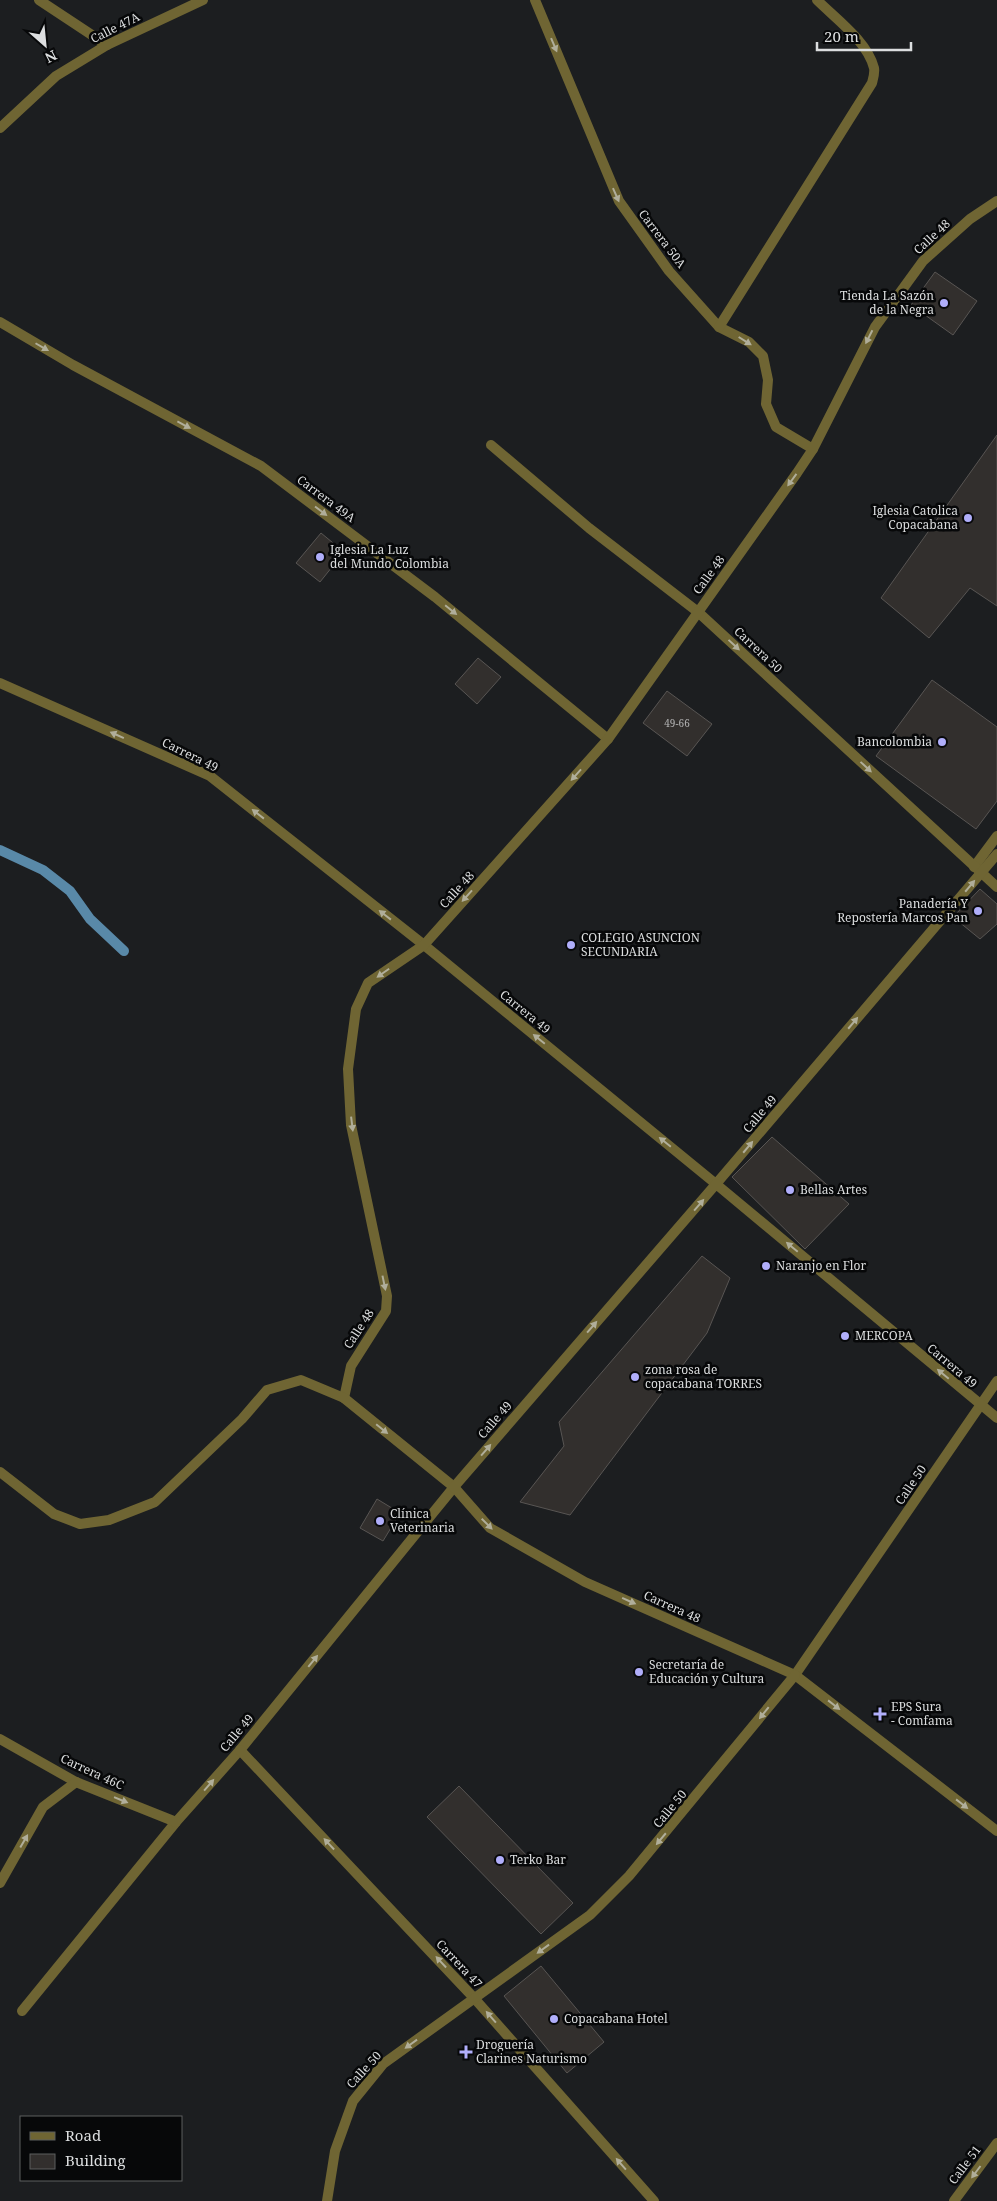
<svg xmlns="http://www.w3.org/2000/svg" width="997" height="2201" font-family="'Noto Serif',serif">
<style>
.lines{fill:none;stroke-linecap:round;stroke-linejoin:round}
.stream{stroke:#5989a8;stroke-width:10}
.building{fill:#322f2d;stroke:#585553}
.pedestrian{stroke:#6f6533;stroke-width:10}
.minor{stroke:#6f6533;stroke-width:10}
.tertiary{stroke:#6f6533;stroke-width:10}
.oneway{fill:#b0ae9a}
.poi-dot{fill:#b0aefa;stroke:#070809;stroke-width:2}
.labels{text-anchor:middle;stroke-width:5;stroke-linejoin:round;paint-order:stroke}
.number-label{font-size:10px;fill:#b2b2b2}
.street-label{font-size:12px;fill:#dcdedf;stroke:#070809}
.poi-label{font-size:12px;fill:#dcdedf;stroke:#070809;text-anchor:start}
</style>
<rect width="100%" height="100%" fill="#1c1e20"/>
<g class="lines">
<path class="stream" d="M0,850L43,870L70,891L90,919L124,951"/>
</g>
<g class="building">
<path d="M935,272L977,301L953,335L911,305Z"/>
<path d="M997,435V606L970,588L929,638L881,598Z"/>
<path d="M321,533L344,552L320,582L296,563Z"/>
<path d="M478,658L501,677L477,704L455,684Z"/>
<path d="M932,680L997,727V801L976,829L876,756Z"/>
<path d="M667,691L712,724L687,756L643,723Z"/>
<path d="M980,889L997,904V924L980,939L953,917Z"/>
<path d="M772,1137L849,1204L805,1249L732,1177Z"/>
<path d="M702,1256L730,1278L707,1333L570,1515L520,1502L564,1446L559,1422Z"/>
<path d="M377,1499L400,1513L383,1541L360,1528Z"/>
<path d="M459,1786L573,1903L541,1934L427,1817Z"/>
<path d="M541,1966L604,2042L567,2073L504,1996Z"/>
</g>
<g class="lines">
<g class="pedestrian">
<path d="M974,867L997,836"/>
<path d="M795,1675L997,1381"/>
</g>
<g class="minor">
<path d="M39,0L107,45"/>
<path d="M535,0L619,201L669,271L719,327L749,342L763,356L768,380L766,404L776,427L813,449"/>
<path d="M0,128L56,76L107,45L203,0"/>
<path d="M0,322L73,365L261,466L435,597L608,739"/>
<path d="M719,327L872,83C873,79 875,73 874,68C867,41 836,19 817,0"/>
<path d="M491,445L589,528L698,612L997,887"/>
<path d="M0,683L210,776L424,945L716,1184L997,854"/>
<path d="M344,1398L351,1366L386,1311L387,1296L351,1125L348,1069L356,1009L368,983L424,945L608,739L797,473L813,449L875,327L923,261L970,219L997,201"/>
<path d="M0,1472L54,1514L80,1524L109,1520L155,1502L242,1419L267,1390L301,1380L344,1398L454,1487L240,1750L176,1822L22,2011"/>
<path d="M0,1739L76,1782L176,1822"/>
<path d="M240,1750L474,1998L654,2201"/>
<path d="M0,1883L43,1807L76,1782"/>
<path d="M954,2201L997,2143"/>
</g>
<g class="tertiary">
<path d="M997,1418L716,1184L454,1487L490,1528L585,1582L795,1675L997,1831"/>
<path d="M327,2201L335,2151L353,2101L383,2064L590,1915L629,1876L795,1675"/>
</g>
</g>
<defs><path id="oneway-solid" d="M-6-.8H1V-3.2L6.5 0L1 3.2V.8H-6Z" transform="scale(1.25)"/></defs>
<g class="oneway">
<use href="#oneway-solid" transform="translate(554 45) rotate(67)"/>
<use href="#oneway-solid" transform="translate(616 195) rotate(66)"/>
<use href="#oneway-solid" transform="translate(869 337) rotate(117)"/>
<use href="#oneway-solid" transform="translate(745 341) rotate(32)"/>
<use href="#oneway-solid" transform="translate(42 347) rotate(30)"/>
<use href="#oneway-solid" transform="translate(184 425) rotate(28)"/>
<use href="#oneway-solid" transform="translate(792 480) rotate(126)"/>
<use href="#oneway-solid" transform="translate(321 511) rotate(37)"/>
<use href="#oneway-solid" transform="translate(451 610) rotate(39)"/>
<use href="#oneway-solid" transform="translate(734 645) rotate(43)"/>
<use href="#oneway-solid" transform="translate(117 735) rotate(-156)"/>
<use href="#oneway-solid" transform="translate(866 767) rotate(43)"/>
<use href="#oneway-solid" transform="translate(576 775) rotate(132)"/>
<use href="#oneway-solid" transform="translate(258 814) rotate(-142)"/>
<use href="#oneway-solid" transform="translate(970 886) rotate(-50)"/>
<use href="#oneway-solid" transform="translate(467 896) rotate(132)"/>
<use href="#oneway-solid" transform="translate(385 915) rotate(-142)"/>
<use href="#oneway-solid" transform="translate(383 973) rotate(145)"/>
<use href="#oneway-solid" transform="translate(853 1023) rotate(-50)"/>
<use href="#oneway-solid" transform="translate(539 1039) rotate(-141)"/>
<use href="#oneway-solid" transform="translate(352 1124) rotate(83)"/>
<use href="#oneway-solid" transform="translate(665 1142) rotate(-141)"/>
<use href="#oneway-solid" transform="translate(748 1147) rotate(-50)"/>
<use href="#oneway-solid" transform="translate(699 1205) rotate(-49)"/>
<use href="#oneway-solid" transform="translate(792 1247) rotate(-140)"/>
<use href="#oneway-solid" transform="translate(384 1283) rotate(78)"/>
<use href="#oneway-solid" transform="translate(592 1327) rotate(-49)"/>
<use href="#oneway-solid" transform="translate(943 1374) rotate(-140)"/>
<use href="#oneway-solid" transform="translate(382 1429) rotate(39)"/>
<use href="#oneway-solid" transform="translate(486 1450) rotate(-49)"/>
<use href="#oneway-solid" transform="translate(487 1524) rotate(45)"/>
<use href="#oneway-solid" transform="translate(629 1601) rotate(24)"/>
<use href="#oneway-solid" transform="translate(313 1661) rotate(-51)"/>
<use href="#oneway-solid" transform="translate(834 1705) rotate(38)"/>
<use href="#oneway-solid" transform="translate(764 1713) rotate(129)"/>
<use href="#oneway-solid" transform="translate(209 1785) rotate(-49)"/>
<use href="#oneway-solid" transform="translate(121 1800) rotate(22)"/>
<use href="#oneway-solid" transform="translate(962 1804) rotate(38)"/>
<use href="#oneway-solid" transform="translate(661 1839) rotate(130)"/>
<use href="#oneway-solid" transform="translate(24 1841) rotate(-60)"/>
<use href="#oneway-solid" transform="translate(329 1844) rotate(-133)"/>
<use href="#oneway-solid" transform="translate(543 1949) rotate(144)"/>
<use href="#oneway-solid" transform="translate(441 1962) rotate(-133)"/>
<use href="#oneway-solid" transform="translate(491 2017) rotate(-131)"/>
<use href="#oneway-solid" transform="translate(411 2044) rotate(144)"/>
<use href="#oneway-solid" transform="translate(621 2164) rotate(-131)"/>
<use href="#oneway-solid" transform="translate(976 2172) rotate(127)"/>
</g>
<g class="poi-dot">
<circle cx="944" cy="303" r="5"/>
<circle cx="968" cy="518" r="5"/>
<circle cx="320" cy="557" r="5"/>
<circle cx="942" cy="742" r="5"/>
<circle cx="978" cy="911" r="5"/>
<circle cx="571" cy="945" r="5"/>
<circle cx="790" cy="1190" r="5"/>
<circle cx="766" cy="1266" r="5"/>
<circle cx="845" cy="1336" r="5"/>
<circle cx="635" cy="1377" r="5"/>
<circle cx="380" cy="1521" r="5"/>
<circle cx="639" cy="1672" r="5"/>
<path d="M877.5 1706.5h5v5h5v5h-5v5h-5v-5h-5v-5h5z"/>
<circle cx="500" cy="1860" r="5"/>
<circle cx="554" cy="2019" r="5"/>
<path d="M463.5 2044.5h5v5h5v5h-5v5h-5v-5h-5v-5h5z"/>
</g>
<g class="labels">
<g class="number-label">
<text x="677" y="727">49-66</text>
</g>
<g class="street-label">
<text transform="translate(115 28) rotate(-27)" y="4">Calle 47A</text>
<text transform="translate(932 237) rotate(-43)" y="4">Calle 48</text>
<text transform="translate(662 239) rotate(53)" y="4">Carrera 50A</text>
<text transform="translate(326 499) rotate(37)" y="4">Carrera 49A</text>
<text transform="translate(709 575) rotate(-54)" y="4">Calle 48</text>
<text transform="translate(758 650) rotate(43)" y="4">Carrera 50</text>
<text transform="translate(190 755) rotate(26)" y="4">Carrera 49</text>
<text transform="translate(457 890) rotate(-48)" y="4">Calle 48</text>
<text transform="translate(525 1012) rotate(39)" y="4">Carrera 49</text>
<text transform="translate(760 1114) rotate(-50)" y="4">Calle 49</text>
<text transform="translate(359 1329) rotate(-57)" y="4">Calle 48</text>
<text transform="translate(952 1366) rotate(40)" y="4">Carrera 49</text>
<text transform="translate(495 1420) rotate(-49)" y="4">Calle 49</text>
<text transform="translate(911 1485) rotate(-56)" y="4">Calle 50</text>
<text transform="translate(672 1607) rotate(24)" y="4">Carrera 48</text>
<text transform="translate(237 1733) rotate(-50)" y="4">Calle 49</text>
<text transform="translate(92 1772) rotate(25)" y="4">Carrera 46C</text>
<text transform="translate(670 1809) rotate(-51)" y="4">Calle 50</text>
<text transform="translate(459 1964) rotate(47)" y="4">Carrera 47</text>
<text transform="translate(364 2070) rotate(-48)" y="4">Calle 50</text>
<text transform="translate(965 2165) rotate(-53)" y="4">Calle 51</text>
</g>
<g class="poi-label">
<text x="934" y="300" text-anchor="end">Tienda La Sazón<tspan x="934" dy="14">de la Negra</tspan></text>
<text x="958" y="515" text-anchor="end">Iglesia Catolica<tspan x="958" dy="14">Copacabana</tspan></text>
<text x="330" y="554">Iglesia La Luz<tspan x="330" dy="14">del Mundo Colombia</tspan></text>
<text x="932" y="746" text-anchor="end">Bancolombia</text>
<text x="968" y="908" text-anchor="end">Panadería Y<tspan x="968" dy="14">Repostería Marcos Pan</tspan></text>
<text x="581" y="942">COLEGIO ASUNCION<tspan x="581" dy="14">SECUNDARIA</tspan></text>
<text x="800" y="1194">Bellas Artes</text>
<text x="776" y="1270">Naranjo en Flor</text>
<text x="855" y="1340">MERCOPA</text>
<text x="645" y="1374">zona rosa de<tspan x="645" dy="14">copacabana TORRES</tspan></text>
<text x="390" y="1518">Clínica<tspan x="390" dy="14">Veterinaria</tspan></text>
<text x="649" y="1669">Secretaría de<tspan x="649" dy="14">Educación y Cultura</tspan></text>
<text x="891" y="1711">EPS Sura<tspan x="891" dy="14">- Comfama</tspan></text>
<text x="510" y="1864">Terko Bar</text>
<text x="564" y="2023">Copacabana Hotel</text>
<text x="476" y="2049">Droguería<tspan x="476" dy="14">Clarines Naturismo</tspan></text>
</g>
</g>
<rect x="20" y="2116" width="162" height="65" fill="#070809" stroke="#5c5e5f"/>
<rect x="30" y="2132" width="25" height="8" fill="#6f6533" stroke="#5c5e5f"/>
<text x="65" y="2141" font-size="15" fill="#dcdedf">Road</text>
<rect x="30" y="2154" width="25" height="15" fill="#322f2d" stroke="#5c5e5f"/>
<text x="65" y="2166" font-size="15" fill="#dcdedf">Building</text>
<g transform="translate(45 45) rotate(153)" stroke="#070809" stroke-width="4" paint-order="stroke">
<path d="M0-4L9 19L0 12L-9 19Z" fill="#dcdedf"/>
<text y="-8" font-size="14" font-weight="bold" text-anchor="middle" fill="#dcdedf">N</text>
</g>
<path d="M817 42v8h94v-8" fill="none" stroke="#dcdedf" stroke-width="2.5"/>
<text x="824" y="42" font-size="15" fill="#dcdedf" stroke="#070809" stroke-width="4" paint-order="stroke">20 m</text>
</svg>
